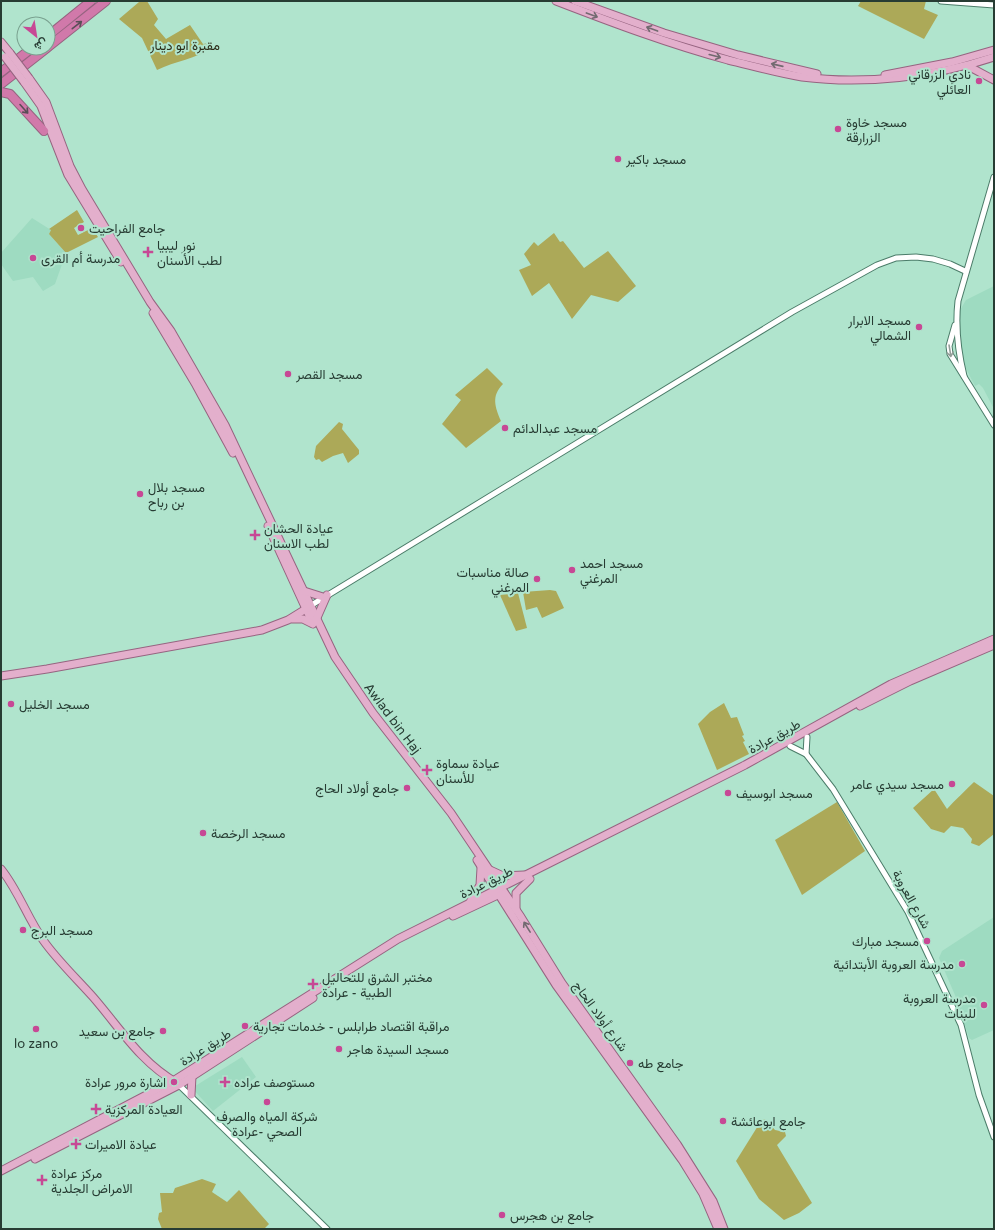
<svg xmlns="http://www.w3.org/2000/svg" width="995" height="1230" font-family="'Varela Round',Vazirmatn,sans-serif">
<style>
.built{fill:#9edbc1}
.green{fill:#aca958}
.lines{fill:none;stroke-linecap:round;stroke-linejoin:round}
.minor-casing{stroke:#4b7c69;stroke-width:7}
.major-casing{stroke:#966480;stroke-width:9}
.highway-casing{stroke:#966480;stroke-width:10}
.minor{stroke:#fff;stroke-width:5}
.major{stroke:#e3afcc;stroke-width:7}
.highway{stroke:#d179aa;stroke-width:8}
.major-bridge-casing{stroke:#966480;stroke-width:9;stroke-linecap:butt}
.major-bridge{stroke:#e3afcc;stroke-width:7}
.oneway{stroke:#726a70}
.oneway2{stroke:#5a4e57}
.oneway3{stroke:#939e99}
.poi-dot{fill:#c74895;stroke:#b0e4cd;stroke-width:1.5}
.labels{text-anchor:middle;stroke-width:4;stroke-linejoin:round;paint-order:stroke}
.park-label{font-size:13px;fill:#2b2b18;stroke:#b0e4cd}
.poi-label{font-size:13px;fill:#273c33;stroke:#b0e4cd;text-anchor:start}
.street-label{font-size:13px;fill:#273c33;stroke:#b0e4cd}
</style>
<rect width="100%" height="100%" fill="#b0e4cd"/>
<g class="built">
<path d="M32,218L51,230L49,234L66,253L55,284L43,291L33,277L13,281L1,264V253Z"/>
<path d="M994,286V409L983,388L979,384L975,386L962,361L958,341L959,312L966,300Z"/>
<path d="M994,917V1030L972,1040L969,1038L955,995L939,958L942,951Z"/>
<path d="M242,1057L256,1077L213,1111L192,1088Z"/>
</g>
<g class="green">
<path d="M147,1L158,19L154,25L166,39L190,25L203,44L209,43L213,47C196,59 175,61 157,70L142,38L119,19L139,2Z"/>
<path d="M861,1H926L924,9L938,15L924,39L858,6Z"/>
<path d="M77,210L84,222L74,228L78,235L92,228L98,237L66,253L49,234L51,230L49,229Z"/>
<path d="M554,233L560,242L563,241L584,268L608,251L636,286L618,302L591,295L572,319L549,283L532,296L519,270L531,265L524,254L534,242L538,246Z"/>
<path d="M487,368L503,384C491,396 495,407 501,421L466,448L442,424L461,400L455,395Z"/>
<path d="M339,422L343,424L342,429L359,450V454L348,463L343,453L333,456L322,462L319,459L316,460L314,457L316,446Z"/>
<path d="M550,590L556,591L564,608L542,618L537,607L526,610L523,592Z"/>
<path d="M518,593L527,628L516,631L500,595Z"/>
<path d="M724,703L731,718L737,717L744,735L742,736L745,741L743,742L749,754L717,770L698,724L710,712Z"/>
<path d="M974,782L994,796V834L979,846L971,843L972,839L963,828L951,826L944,833L931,829L913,808L934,789L947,809C956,799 965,791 974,782Z"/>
<path d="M837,802L865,851L802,895L775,840Z"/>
<path d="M765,1119L775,1130L785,1132L786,1136L777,1145L812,1203L799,1213L784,1220L759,1199L736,1161L761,1121Z"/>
<path d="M202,1179L216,1184L212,1192L227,1202L239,1190L269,1224L270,1223L264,1229H162L158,1219L159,1213L162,1212L160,1193H173L175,1188Z"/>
</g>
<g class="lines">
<g class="minor-casing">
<g id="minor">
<path d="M941,1L994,5"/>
<path d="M955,325L949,346L950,354L994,425"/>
<path d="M964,376C958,351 955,327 958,301L994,177"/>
<path d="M310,606L792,312L877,265L896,258L916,257L933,259L950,264L965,271"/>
<path d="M790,746L806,754L833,789L908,912L961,1025L979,1095L994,1137"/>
<path d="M806,754L807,737"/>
<path d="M179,1085L327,1229"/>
</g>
</g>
<g class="major-casing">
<g id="major">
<path d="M556,1C613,23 669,44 728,60C753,66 777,73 802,77C864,85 935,77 994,57"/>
<path d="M575,1L664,33L738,55L817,74"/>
<path d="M1,42L10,53"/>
<path d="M968,66L994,80"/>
<path d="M885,75L952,62L994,50"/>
<path d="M29,78L46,102L70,166L82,189L150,302L171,331L225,425L335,657L373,713L451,813L521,917L562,983L677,1144L713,1201L724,1229"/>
<path d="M24,82L41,106L68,175L121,262"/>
<path d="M153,313L196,385L233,453"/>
<path d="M268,526L312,622"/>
<path d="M304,591L323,597"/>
<path d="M292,619H303L313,624"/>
<path d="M316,620L327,595"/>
<path d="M1,676L47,669L262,630L288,620L309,607"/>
<path d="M860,706L910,681L994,645"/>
<path d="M477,860L556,985L682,1160L703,1194L718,1229"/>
<path d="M1,869C18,890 27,917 43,940C57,960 76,978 93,997C120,1028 140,1062 177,1083"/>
<path d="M490,870L503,876L524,875"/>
<path d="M470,902L480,885L481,868"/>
<path d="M516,909V893L530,879"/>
<path d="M453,916L502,893"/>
<path d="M191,1095L192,1076"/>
<path d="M35,1159L179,1085L313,998"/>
<path d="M1,1171L173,1081L398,939L745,765L891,684L994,639"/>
</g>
</g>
<g class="highway-casing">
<g id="highway">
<path d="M48,36L91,1"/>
<path d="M48,47L106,1"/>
<path d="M1,72L32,48"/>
<path d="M1,84L47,48"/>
<path d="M1,92L10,94L44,131"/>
</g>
</g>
<use href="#minor" class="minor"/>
<use href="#major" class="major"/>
<use href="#highway" class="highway"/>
<g class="major-bridge-casing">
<g id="major-bridge">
<path d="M10,53L29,78"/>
<path d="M5,57L24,82"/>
</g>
</g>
<use href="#major-bridge" class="major-bridge"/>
</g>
<defs><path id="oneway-shaft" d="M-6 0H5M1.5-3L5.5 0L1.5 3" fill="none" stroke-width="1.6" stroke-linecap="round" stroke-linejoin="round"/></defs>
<g class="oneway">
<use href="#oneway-shaft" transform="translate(592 15) rotate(20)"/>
<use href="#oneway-shaft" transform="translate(652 29) rotate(-160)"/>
<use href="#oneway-shaft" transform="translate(715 56) rotate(15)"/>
<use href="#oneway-shaft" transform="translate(777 65) rotate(-167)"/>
<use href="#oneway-shaft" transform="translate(527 927) rotate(-122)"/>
</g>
<g class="oneway2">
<use href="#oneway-shaft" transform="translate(77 25) rotate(-38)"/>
<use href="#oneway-shaft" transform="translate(24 109) rotate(48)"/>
</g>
<use class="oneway3" href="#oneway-shaft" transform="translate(950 351) rotate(81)"/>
<g class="poi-dot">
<circle cx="979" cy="81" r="4"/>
<circle cx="838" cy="129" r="4"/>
<circle cx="618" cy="159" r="4"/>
<circle cx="81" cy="228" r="4"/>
<path d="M146 246h4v4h4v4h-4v4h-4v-4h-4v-4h4z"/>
<circle cx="33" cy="258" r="4"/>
<circle cx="919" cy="327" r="4"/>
<circle cx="288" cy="374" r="4"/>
<circle cx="505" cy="428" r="4"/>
<circle cx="140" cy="494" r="4"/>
<path d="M253 529h4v4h4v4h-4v4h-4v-4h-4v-4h4z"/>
<circle cx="572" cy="570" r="4"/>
<circle cx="537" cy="579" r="4"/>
<circle cx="11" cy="704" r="4"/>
<path d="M425 764h4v4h4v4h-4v4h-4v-4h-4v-4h4z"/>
<circle cx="952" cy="784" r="4"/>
<circle cx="407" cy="788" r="4"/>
<circle cx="728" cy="793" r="4"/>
<circle cx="203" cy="833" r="4"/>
<circle cx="23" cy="930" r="4"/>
<circle cx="927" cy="941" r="4"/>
<circle cx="962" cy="964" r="4"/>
<path d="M311 978h4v4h4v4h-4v4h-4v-4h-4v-4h4z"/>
<circle cx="984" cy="1005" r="4"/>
<circle cx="245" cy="1026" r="4"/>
<circle cx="36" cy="1029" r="4"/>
<circle cx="163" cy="1031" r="4"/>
<circle cx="339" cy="1049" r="4"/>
<circle cx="630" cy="1063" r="4"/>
<circle cx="174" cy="1082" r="4"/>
<path d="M223 1076h4v4h4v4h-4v4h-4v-4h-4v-4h4z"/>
<circle cx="267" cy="1102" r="4"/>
<path d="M94 1103h4v4h4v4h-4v4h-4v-4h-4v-4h4z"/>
<circle cx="723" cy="1121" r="4"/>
<path d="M74 1138h4v4h4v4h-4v4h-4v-4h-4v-4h4z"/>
<path d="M40 1174h4v4h4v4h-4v4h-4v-4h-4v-4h4z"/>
<circle cx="502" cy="1215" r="4"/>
</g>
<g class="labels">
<g class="park-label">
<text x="185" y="50">مقبرة ابو دينار</text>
</g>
<g class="poi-label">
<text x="971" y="79" text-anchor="end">نادي الزرقاني<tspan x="971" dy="15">العائلي</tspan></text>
<text x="846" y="127">مسجد خاوة<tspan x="846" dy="15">الزرارقة</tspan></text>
<text x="626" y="164">مسجد باكير</text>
<text x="89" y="233">جامع الفراحيت</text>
<text x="157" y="250">نور ليبيا<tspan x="157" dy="15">لطب الأسنان</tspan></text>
<text x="41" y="263">مدرسة أم القرى</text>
<text x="911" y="325" text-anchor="end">مسجد الابرار<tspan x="911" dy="15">الشمالي</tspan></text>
<text x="296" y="379">مسجد القصر</text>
<text x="513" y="433">مسجد عبدالدائم</text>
<text x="148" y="492">مسجد بلال<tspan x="148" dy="15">بن رباح</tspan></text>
<text x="264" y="533">عيادة الحشان<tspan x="264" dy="15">لطب الاسنان</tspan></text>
<text x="580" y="568">مسجد احمد<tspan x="580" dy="15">المرغني</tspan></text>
<text x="529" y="577" text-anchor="end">صالة مناسبات<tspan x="529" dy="15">المرغني</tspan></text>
<text x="19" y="709">مسجد الخليل</text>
<text x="436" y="768">عيادة سماوة<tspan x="436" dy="15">للأسنان</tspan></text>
<text x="944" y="789" text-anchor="end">مسجد سيدي عامر</text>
<text x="399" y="793" text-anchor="end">جامع أولاد الحاج</text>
<text x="736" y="798">مسجد ابوسيف</text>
<text x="211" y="838">مسجد الرخصة</text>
<text x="31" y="935">مسجد البرج</text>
<text x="919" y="946" text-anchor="end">مسجد مبارك</text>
<text x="954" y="969" text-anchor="end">مدرسة العروبة الأبتدائية</text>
<text x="322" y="982">مختبر الشرق للتحاليل<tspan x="322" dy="15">الطبية - عرادة</tspan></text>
<text x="976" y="1003" text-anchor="end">مدرسة العروبة<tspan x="976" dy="15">للبنات</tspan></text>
<text x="253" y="1031">مراقبة اقتصاد طرابلس - خدمات تجارية</text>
<text x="155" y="1036" text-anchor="end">جامع بن سعيد</text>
<text x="36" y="1048" text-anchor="middle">lo zano</text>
<text x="347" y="1054">مسجد السيدة هاجر</text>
<text x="638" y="1068">جامع طه</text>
<text x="166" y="1087" text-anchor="end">اشارة مرور عرادة</text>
<text x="234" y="1087">مستوصف عراده</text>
<text x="105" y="1114">العيادة المركزية</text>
<text x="267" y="1121" text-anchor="middle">شركة المياه والصرف<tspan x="267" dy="15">الصحي -عرادة</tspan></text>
<text x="731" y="1126">جامع ابوعائشة</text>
<text x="85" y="1149">عيادة الاميرات</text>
<text x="51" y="1178">مركز عرادة<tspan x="51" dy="15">الامراض الجلدية</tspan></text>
<text x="510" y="1220">جامع بن هجرس</text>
</g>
<g class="street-label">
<text transform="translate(393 718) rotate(53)" y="5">Awlad bin Haj</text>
<text transform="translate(774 736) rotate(-29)" y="5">طريق عرادة</text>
<text transform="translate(486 882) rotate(-26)" y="5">طريق عرادة</text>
<text transform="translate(912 899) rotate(61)" y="5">شارع العروبة</text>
<text transform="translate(601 1016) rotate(54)" y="5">شارع أولاد الحاج</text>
<text transform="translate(205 1047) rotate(-32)" y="5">طريق عرادة</text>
</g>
</g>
<rect width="995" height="1230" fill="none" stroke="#273c33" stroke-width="4"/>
<g transform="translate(36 36) rotate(150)"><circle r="19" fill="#b0e4cd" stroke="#79a18f"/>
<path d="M0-3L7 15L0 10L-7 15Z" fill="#c74895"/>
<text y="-6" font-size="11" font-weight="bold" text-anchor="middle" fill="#273c33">ش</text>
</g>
</svg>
